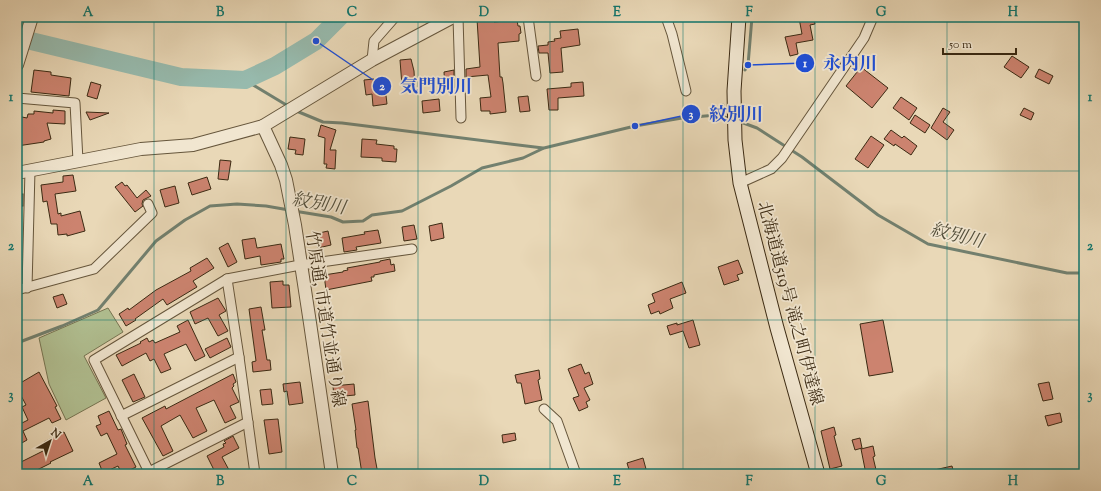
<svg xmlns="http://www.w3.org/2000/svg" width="1101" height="491" font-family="'Sorts Mill Goudy','Noto Serif JP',serif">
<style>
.green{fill:#b1c092;stroke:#767552}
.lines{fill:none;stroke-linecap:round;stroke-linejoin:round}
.stream{stroke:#72806f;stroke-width:3}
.river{stroke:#97baad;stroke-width:18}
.building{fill:#cc836f;stroke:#3b2a13}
.minor-casing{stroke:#66563c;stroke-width:11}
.tertiary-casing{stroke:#66563c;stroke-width:14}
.secondary-casing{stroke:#3b2a13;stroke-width:15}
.minor{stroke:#f1e6d0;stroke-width:9}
.tertiary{stroke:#f1e6d0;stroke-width:12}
.secondary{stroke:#f1e6d0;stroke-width:13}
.grid{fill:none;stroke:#0f766e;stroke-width:1;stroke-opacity:0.55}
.labels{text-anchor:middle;stroke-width:3.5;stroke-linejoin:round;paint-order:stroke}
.street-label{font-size:17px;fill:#3b2a13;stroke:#f1e6d0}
.water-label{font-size:18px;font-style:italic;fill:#524e3a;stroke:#f1e6d0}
.leader{fill:none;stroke:#1d4ed8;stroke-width:1.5}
.callout-dot{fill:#1d4ed8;stroke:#f1e6d0;stroke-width:1.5}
.mark-label{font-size:12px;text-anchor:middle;font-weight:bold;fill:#fff}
.callout-label{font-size:18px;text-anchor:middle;font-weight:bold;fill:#1d4ed8;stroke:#f1e6d0;stroke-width:3.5;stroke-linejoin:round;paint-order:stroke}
.neatline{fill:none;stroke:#0f766e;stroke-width:1.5}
.grid-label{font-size:13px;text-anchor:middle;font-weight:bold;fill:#0f766e}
</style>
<rect width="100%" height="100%" fill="#e9d8b7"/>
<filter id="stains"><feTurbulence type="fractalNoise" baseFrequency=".005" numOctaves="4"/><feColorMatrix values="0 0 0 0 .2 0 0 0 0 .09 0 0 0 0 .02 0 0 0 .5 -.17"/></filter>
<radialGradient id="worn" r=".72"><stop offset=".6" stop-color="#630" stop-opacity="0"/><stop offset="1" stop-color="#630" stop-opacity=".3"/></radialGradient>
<path class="green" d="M108,308L123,332L84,356L106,398L66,420L49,384L39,338Z"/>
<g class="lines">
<g class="stream">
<path d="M745,70L748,65L752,17"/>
<path d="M245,80L288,106"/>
<path d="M294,110L323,122L342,123L543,148"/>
<path d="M717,115L723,105"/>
<path d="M738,121L757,128L802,157L878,215L928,244L1067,273H1084"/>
<path d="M294,211L331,217L343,222L363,221L372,215L402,211L451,186L482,168L523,158L544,148L635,126L682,118L717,115L731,119"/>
<path d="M17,343L62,326L98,310L156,241L185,220L210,206L237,204L266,206L289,210"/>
</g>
<path class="river" d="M17,39L31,41L181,77L245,80L275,66L316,41L340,17"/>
</g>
<g class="building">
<path d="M482,17H494V22L517,20L518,26H520L521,33L519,34V41L498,43L500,77H502L503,83L506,112L490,114V111H481L480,98L491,97L488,75L466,77V69L480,67L477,19H482Z"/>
<path d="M803,17H813L815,24L810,25L813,40L796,43L798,54L790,56L785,37L802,34L799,18Z"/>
<path d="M578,29L580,45L561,48L563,72L550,73L548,53H539L538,46L548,45V42L555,41L554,39L561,38L560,31Z"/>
<path d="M1012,56L1029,67L1021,78L1004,67Z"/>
<path d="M411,59L414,71L415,90H406V86H402L400,60Z"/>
<path d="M861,67L888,88L872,108L846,86Z"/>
<path d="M1039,69L1053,76L1049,84L1035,77Z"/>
<path d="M34,70L51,72V75L71,78L69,96L31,92Z"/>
<path d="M454,70V88L445,89L444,72Z"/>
<path d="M374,79L375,88L385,87L387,104L373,106L372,94L366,95L364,80Z"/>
<path d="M91,82L101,85L97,99L87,96Z"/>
<path d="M583,82L584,96L558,98V110H549L547,89L571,87V83Z"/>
<path d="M528,96L530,111L520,112L518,97Z"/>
<path d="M901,97L917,108L909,120L893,108Z"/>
<path d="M439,99L440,111L423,113L422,101Z"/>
<path d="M943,108L950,112L943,122L954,130L947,140L931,128Z"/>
<path d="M1024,108L1034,113L1031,120L1020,115Z"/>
<path d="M53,110L65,111V124L47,123L51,139L44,141V142L17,146V116L27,118L28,114H34V111L53,113Z"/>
<path d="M86,112L109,113L90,120Z"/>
<path d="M915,115L930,125L925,133L910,123Z"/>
<path d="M321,125L336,130L330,150H336L335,169L326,168L327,164H324L325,138L318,136Z"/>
<path d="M891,130L902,138L904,136L917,146L911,155L895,144L894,146L884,139Z"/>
<path d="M871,136L884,145L868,168L855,159Z"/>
<path d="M290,137L305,139L303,155L295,154L296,150L288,149Z"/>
<path d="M362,139L377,140L376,144L394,146V149H397L396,162L382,161V158L361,157Z"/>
<path d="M220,160L231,161L228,180L218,179Z"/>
<path d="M73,175L76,191L55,194L58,214L61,213V216L80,211L85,231L67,236V234L58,235L57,224H51L47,201L43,202L41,185L63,182V176Z"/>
<path d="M207,177L211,189L192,195L188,183Z"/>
<path d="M122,182L125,186L127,185L137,198L146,190L151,196L143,200L142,204L143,206L135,212L115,187Z"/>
<path d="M175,186L179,203L165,207L160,190Z"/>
<rect x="17" y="194" width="6" height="12"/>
<path d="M442,223L444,238L431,241L429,226Z"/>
<path d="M414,225L417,239L404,241L402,227Z"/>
<path d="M378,230L381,243L356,247L357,250L344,252L342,238L365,234L364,232Z"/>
<path d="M328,231L331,245L318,248L315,234Z"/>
<path d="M255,238L257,248L281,244L284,259H281V262L261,265L260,256L245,259L242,240Z"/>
<path d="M228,243L237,262L228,267L219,248Z"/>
<path d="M207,258L214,268L193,281L197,287L167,305L163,299L135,319L136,320L126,326L119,314L128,308L129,310L156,290L191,271L190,268Z"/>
<path d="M390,259L391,265L394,264L395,271L374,275V277H371L372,281L326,290L324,275L343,272V271L348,270L347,268L380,262V261Z"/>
<path d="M738,260L743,273L737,275L739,280L724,285L718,267Z"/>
<rect x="18" y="270" width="3" height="8"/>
<path d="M283,281V285H289L291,307L272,308L270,282Z"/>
<path d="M682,282L686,293L670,299L673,308L660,314L659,311L651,314L648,305L655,302L652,294Z"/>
<path d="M63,294L67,304L57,308L53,297Z"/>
<path d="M218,298L226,311L219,315L228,331L218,336L208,318L195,324L190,312Z"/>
<path d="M261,307L265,330H262L267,360H270L271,370L253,372L252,362L256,361L249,309Z"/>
<path d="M188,320L205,356L195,361L186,344L164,354L171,369L161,373L154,359L150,361L146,353L122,366L116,355L141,343L140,342L147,338L149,342L153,340L155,343L180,332L177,326Z"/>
<path d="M693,320L700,345L689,348L683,331L670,335L667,326L677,323V325Z"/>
<path d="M883,320L893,372L869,376L860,324Z"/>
<path d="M227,338L231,347L210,358L205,349Z"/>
<path d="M581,364L585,374L589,372L593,384L584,388L590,400L586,402L588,407L579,411L573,398L579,396L568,369Z"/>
<path d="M539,370L540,379L538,380L542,400L525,404L521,383H517L515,375Z"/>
<path d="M39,372L57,406L55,407L61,419L52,423L49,418L23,431L27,440L20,444L17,438V419L20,424L28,420L22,407L26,405L17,388V385Z"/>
<path d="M134,374L145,397L133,402L122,380Z"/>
<path d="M233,374L236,382L233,384L234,386L232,388L239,402L230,406L236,418L225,423L214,400L196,408L207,431L193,438L180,415L161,426L173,451L163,456L142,418L165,406L166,409Z"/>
<path d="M300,382L303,403L289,405L287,391L284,392L283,384Z"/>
<path d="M1049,382L1053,399L1043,401L1038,384Z"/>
<path d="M354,384L355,395L334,397L333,386Z"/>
<path d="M271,389L273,404L262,405L260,390Z"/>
<path d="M368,401L375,458L378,474H362L358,448H357L355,430H356L352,404Z"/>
<path d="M109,411L118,430L121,429L127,444L125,445L136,467L122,474L118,466L103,473L99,463L117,454L107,433L101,436L96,426L101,424L98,416Z"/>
<path d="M1060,413L1062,422L1048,426L1045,416Z"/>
<path d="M278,419L282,452L269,454L264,420Z"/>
<path d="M834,427L836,435L834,436L842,466L830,469L821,431Z"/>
<path d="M64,432L73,451L50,462L51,463L29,474H17V464L47,449L44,442Z"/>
<path d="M515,433L516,440L503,443L502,435Z"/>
<path d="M233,436L239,448L222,457L229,470L221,474H216L207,456L224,447L223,444L226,443L224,441Z"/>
<path d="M860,438L862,448L855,450L852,440Z"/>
<path d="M873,446L875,456L873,457L877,474H866L861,449Z"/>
<path d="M643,458L646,469L630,473L627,463Z"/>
<path d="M952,466L954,474H931L930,471Z"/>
</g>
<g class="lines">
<g class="minor-casing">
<g id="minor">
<path d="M458,17L461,118"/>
<path d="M528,17L536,76"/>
<path d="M666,17L672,34L686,91"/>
<path d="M372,60L374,41L395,17"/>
<path d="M17,98L75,103L78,161"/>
<path d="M740,183L771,169L782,158L864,38L873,17"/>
<path d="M227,279L239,357L255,474"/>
<path d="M27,288L30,170"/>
<path d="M17,290L94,269L152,213L148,204"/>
<path d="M544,409L557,421L576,474"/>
<path d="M121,416L239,357"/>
<path d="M145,474L248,422"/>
<path d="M150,474L94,360L227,279L300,265L412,249"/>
</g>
</g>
<g class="tertiary-casing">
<g id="tertiary">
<path d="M17,65L32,17"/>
<path d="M263,126L281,165L286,180L295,225L310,323L332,474"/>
<path d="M17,173L141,149L193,145L263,126L372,60L453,17"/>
</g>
</g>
<g class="secondary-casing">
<path id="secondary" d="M739,17L734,91L735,140L740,183L777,328L818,474"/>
</g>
<use href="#minor" class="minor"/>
<use href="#tertiary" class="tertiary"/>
<use href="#secondary" class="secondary"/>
</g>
<path class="grid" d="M154,17V474M286,17V474M418,17V474M550,17V474M683,17V474M815,17V474M947,17V474M17,171H1084M17,320H1084"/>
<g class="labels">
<g class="street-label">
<text transform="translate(791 303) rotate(75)" y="6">北海道道519号 滝之町伊達線</text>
<text transform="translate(326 319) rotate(81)" y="6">竹原通, 市道竹並通り線</text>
</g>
<g class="water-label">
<text transform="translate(319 203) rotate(10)" y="6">紋別川</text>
<text transform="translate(957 235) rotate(14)" y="6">紋別川</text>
</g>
</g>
<path class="leader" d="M748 65L805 63M316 41L382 86M635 126L691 114"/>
<g class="callout-dot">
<circle cx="748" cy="65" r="4"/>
<circle cx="316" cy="41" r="4"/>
<circle cx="635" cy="126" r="4"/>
<circle cx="805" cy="63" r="10"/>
<circle cx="382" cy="86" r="10"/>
<circle cx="691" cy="114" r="10"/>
</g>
<g class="mark-label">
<text x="805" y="67">1</text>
<text x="382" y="90">2</text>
<text x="691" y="118">3</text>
</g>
<g class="callout-label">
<text x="850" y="69">永内川</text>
<text x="436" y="92">気門別川</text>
<text x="736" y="120">紋別川</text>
</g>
<rect width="1101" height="491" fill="none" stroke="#e9d8b7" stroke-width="44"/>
<g transform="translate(50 441) rotate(39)" stroke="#f1e6d0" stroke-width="3" paint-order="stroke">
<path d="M0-3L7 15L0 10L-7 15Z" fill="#3b2a13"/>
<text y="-6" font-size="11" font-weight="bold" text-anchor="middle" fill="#3b2a13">N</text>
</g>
<path d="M943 48v6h73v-6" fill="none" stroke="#3b2a13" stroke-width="2"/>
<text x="949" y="48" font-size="12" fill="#3b2a13" stroke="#f1e6d0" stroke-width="3" paint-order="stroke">50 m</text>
<rect x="22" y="22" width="1057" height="447" class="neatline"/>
<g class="grid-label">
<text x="88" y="16">A</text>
<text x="220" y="16">B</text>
<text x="352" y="16">C</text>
<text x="484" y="16">D</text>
<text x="617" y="16">E</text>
<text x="749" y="16">F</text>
<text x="881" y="16">G</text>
<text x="1013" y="16">H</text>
<text x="11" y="101">1</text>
<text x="1090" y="101">1</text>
<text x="11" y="250">2</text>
<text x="1090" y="250">2</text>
<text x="11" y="399">3</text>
<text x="1090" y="399">3</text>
<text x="88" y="485">A</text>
<text x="220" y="485">B</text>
<text x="352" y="485">C</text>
<text x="484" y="485">D</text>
<text x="617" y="485">E</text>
<text x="749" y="485">F</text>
<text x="881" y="485">G</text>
<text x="1013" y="485">H</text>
</g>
<rect width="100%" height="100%" filter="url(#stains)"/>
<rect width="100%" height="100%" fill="url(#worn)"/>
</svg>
